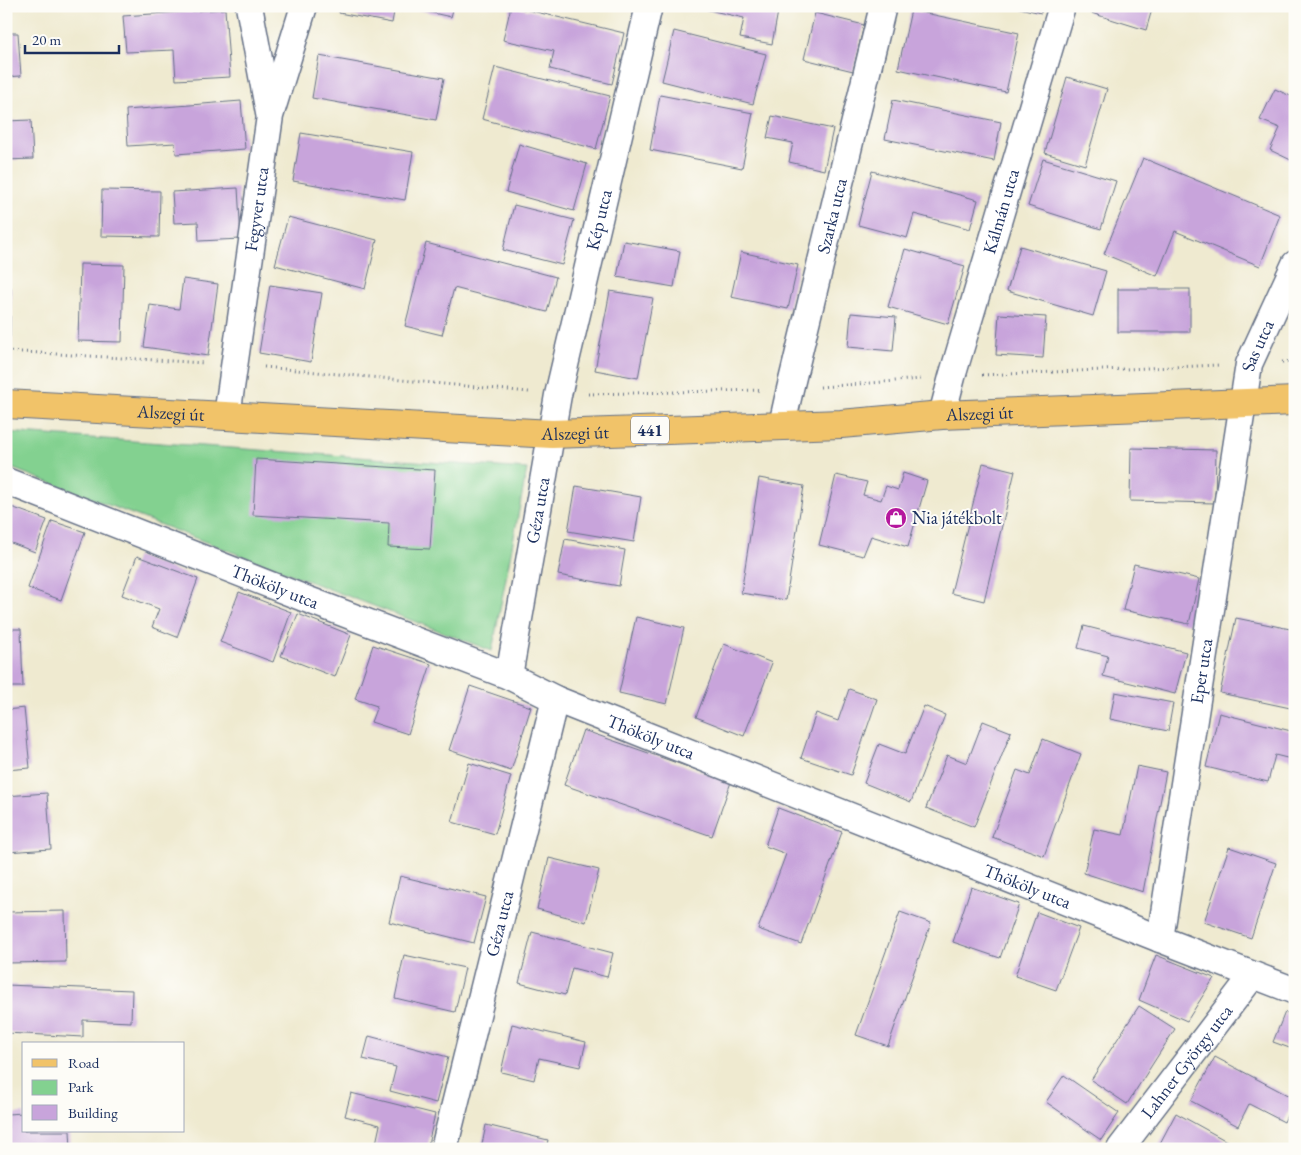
<svg xmlns="http://www.w3.org/2000/svg" width="1301" height="1155" font-family="'EB Garamond',serif">
<style>
.green{fill:#83d190;stroke:#4f8077}
.building{fill:#c8a4db}
.lines{fill:none;stroke-linecap:round;stroke-linejoin:round}
.minor-casing{stroke:#657086;stroke-width:29}
.primary-casing{stroke:#657086;stroke-width:30}
.path{stroke:#657086;stroke-width:3;stroke-dasharray:1 4;stroke-linecap:butt}
.minor{stroke:#fff;stroke-width:26}
.primary{stroke:#f1c369;stroke-width:28}
.labels{text-anchor:middle;stroke-width:4;stroke-linejoin:round;paint-order:stroke}
.shield{fill:#fdfcf7;stroke:#5f6c8c;stroke-width:1}
.shield-label{font-size:16px;font-weight:bold;fill:#1b2f5e}
.street-label{font-size:18px;fill:#1b2f5e;stroke:#fdfcf7}
.poi-label{font-size:18px;fill:#1b2f5e;stroke:#fdfcf7;text-anchor:start}
</style>
<rect width="100%" height="100%" fill="#fdfcf7"/>
<filter id="ink" filterUnits="userSpaceOnUse"><feTurbulence type="fractalNoise" baseFrequency=".02" numOctaves="2"/><feDisplacementMap in="SourceGraphic" scale="10" xChannelSelector="R" yChannelSelector="G"/><feConvolveMatrix kernelMatrix="1 2 1 2 8 2 1 2 1" color-interpolation-filters="sRGB"/></filter>
<filter id="wash" filterUnits="userSpaceOnUse"><feTurbulence type="fractalNoise" baseFrequency=".0096" numOctaves="4" result="noise"/><feDisplacementMap in="SourceGraphic" scale="20" xChannelSelector="R" yChannelSelector="G"/><feGaussianBlur stdDeviation="1.12" result="paint"/><feColorMatrix in="noise" values="0 0 0 0 0 0 0 0 0 0 0 0 0 0 0 0 0 1.4 0 .05"/><feComposite in="paint" operator="in"/></filter>
<g filter="url(#wash)">
<rect width="100%" height="100%" fill="#efead0"/>
<path class="green" d="M6,432L527,469L492,651L6,466Z"/>
<g id="blocks">
<g class="building">
<path d="M340,6H395L392,23L339,13Z"/>
<path d="M401,6H454L451,17Z"/>
<path d="M511,6L624,33L612,84L550,69L554,51L503,40Z"/>
<path d="M691,6H779L772,44L740,38L744,18Z"/>
<path d="M1011,6H1043L1041,13Z"/>
<path d="M1090,6H1153L1146,30L1088,12Z"/>
<path d="M225,9L230,77L176,80L174,50L126,52L123,16Z"/>
<path d="M911,10L1019,33L1006,92L898,69Z"/>
<path d="M815,13L864,25L853,71L804,59Z"/>
<path d="M674,31L766,54L753,104L662,81Z"/>
<path d="M6,33H18L21,76L6,77Z"/>
<path d="M319,56L444,78L436,120L312,98Z"/>
<path d="M495,67L610,96L596,149L482,119Z"/>
<path d="M1067,77L1107,89L1085,165L1045,153Z"/>
<path d="M1275,89L1295,98V162L1270,150L1280,128L1260,120Z"/>
<path d="M660,95L753,113L742,168L650,150Z"/>
<path d="M893,100L1001,122L994,161L885,139Z"/>
<path d="M241,101L245,149L176,154L175,143L128,146L126,110Z"/>
<path d="M772,116L833,129L824,170L789,162L793,143L767,138Z"/>
<path d="M31,120L33,159L6,160V121Z"/>
<path d="M301,133L413,152L405,200L293,181Z"/>
<path d="M519,144L587,164L574,211L506,192Z"/>
<path d="M1143,158L1280,215L1260,266L1175,231L1157,276L1104,254Z"/>
<path d="M1043,159L1116,181L1101,229L1028,206Z"/>
<path d="M872,171L978,200L970,229L914,214L907,238L858,225Z"/>
<path d="M238,188L241,239L199,241L198,222L174,223L172,192Z"/>
<path d="M102,190L160,191L159,237L101,236Z"/>
<path d="M514,205L574,220L562,265L503,250Z"/>
<path d="M288,217L377,240L365,289L275,265Z"/>
<path d="M624,241L680,251L674,287L617,277Z"/>
<path d="M426,243L556,277L547,312L454,288L442,335L405,326Z"/>
<path d="M1020,246L1106,271L1093,316L1007,291Z"/>
<path d="M905,249L965,266L948,324L888,307Z"/>
<path d="M741,252L798,265L788,309L731,297Z"/>
<path d="M80,264L124,265L122,342L78,341Z"/>
<path d="M183,279L218,284L208,356L144,347L150,305L179,309Z"/>
<path d="M270,285L322,293L311,362L259,353Z"/>
<path d="M6,288H11L10,337H6Z"/>
<rect x="1118" y="289" width="72" height="43"/>
<path d="M610,291L653,298L638,378L595,370Z"/>
<path d="M851,313L896,317L893,351L848,347Z"/>
<path d="M999,314L1046,317L1043,358L996,355Z"/>
<path d="M1131,448L1216,450L1215,503L1130,501Z"/>
<path d="M256,459L435,470L430,549L388,547L389,523L253,515Z"/>
<path d="M983,463L1015,471L984,601L951,593Z"/>
<path d="M903,473L927,481L908,547L871,536L863,556L819,545L836,475L867,482L863,495L881,500L886,486L898,490Z"/>
<path d="M759,478L804,486L786,600L741,593Z"/>
<path d="M576,486L641,497L634,542L568,531Z"/>
<path d="M6,505L47,520L35,552L6,541Z"/>
<path d="M52,521L85,532L61,600L28,588Z"/>
<path d="M565,539L625,550L619,586L558,575Z"/>
<path d="M137,556L198,579L177,637L152,627L159,609L122,595Z"/>
<path d="M1134,564L1199,579L1189,624L1123,610Z"/>
<path d="M239,592L291,612L273,662L220,642Z"/>
<path d="M298,614L351,635L335,677L281,656Z"/>
<path d="M636,617L684,628L667,704L619,693Z"/>
<path d="M1236,618L1295,630V709L1220,693Z"/>
<path d="M1084,626L1186,652L1175,694L1103,676L1108,656L1078,648Z"/>
<path d="M6,629H21L23,687H6Z"/>
<path d="M724,644L772,663L744,736L696,717Z"/>
<path d="M373,645L431,664L408,734L371,722L377,706L355,699Z"/>
<path d="M470,686L531,707L511,771L449,750Z"/>
<path d="M849,689L877,699L851,775L801,758L816,713L838,721Z"/>
<path d="M1115,692L1173,703L1168,731L1110,719Z"/>
<path d="M924,706L945,715L911,802L864,783L879,744L905,754Z"/>
<path d="M24,708L30,768L6,770V710Z"/>
<path d="M1219,713L1295,732V760L1275,755L1268,782L1206,767Z"/>
<path d="M983,721L1011,732L974,827L926,808L947,755L967,763Z"/>
<path d="M583,730L731,782L712,836L564,785Z"/>
<path d="M1043,739L1081,754L1044,856L992,837L1017,770L1030,775Z"/>
<path d="M469,763L511,776L495,834L452,822Z"/>
<path d="M1137,766L1166,772L1143,892L1084,873L1094,829L1123,835Z"/>
<path d="M47,793L51,849L6,852V796Z"/>
<path d="M778,808L842,832L801,944L758,929L786,854L765,846Z"/>
<path d="M1229,847L1276,863L1251,938L1204,922Z"/>
<path d="M549,858L599,870L586,922L537,909Z"/>
<path d="M400,876L486,897L474,943L389,922Z"/>
<path d="M971,887L1019,904L1000,958L953,942Z"/>
<path d="M65,911L66,962L6,963V912Z"/>
<path d="M900,912L931,923L888,1046L856,1035Z"/>
<path d="M1037,912L1079,928L1056,990L1015,976Z"/>
<path d="M532,932L613,953L607,977L572,968L565,995L519,983Z"/>
<path d="M404,955L465,968L455,1012L395,998Z"/>
<path d="M1156,955L1214,978L1187,1021L1139,1000Z"/>
<path d="M6,985L132,990L131,1022L83,1020V1037L6,1033Z"/>
<path d="M1139,1006L1175,1029L1127,1104L1091,1080Z"/>
<path d="M1285,1012L1295,1016V1050L1273,1042Z"/>
<path d="M512,1024L586,1042L580,1067L539,1058L534,1080L501,1072Z"/>
<path d="M369,1036L448,1057L436,1103L390,1091L396,1067L363,1059Z"/>
<path d="M1215,1057L1295,1099L1284,1122L1249,1104L1238,1126L1191,1101Z"/>
<path d="M1064,1075L1119,1113L1101,1140L1046,1102Z"/>
<path d="M351,1093L435,1114L427,1149L375,1148L380,1125L345,1116Z"/>
<path d="M24,1113V1131H70L71,1149H9L7,1114Z"/>
<path d="M1176,1113L1241,1149H1157Z"/>
<path d="M486,1125L548,1140L546,1149H481Z"/>
</g>
</g>
</g>
<g filter="url(#ink)">
<use href="#blocks" fill-opacity="0" stroke="#657086" stroke-width="1"/>
<g class="lines">
<g class="minor-casing">
<g id="minor">
<path d="M249,6L269,113"/>
<path id="s1" d="M942,415L952,377L1062,6"/>
<path id="s2" d="M227,416L270,116L304,6"/>
<path id="s3" d="M782,425L790,389L883,6"/>
<path id="s4" d="M6,481L306,599L509,676L555,699L1160,939L1295,991"/>
<path id="s5" d="M509,676L558,395L649,6"/>
<path id="s6" d="M1160,939L1249,364L1295,264"/>
<path id="s7" d="M444,1149L555,699"/>
<path id="s8" d="M1120,1149L1253,975"/>
</g>
</g>
<g class="primary-casing">
<g id="primary">
<path id="s9" d="M6,404L552,434L841,424L942,415L1295,401"/>
</g>
</g>
<g class="path">
<path d="M6,351L205,363"/>
<path d="M1282,362L1295,361"/>
<path d="M264,367L529,392"/>
<path d="M982,375L1220,365"/>
<path d="M820,387L921,379"/>
<path d="M588,394L761,390"/>
</g>
<use href="#minor" class="minor"/>
<use href="#primary" class="primary"/>
</g>
</g>
<defs>
<g id="shop-disc" transform="scale(1.125)"><circle r="9.5" fill="#b5179e" stroke="#fdfcf7"/><path d="M-5-2.5h2.3a2.7 3.5 0 0 1 5.4 0H5L5.5 6h-11ZM-1.5-2.5h3a1.5 2.3 0 0 0-3 0Z" fill="#fff"/></g>
</defs>
<g fill-rule="evenodd">
<use href="#shop-disc" x="896" y="518"/>
</g>
<g class="labels">
<rect class="shield" x="631" y="416.5" width="38" height="27" rx="4"/>
<g class="shield-label">
<text x="650" y="436">441</text>
</g>
<g class="street-label">
<text dy="6" stroke="none"><textPath href="#s2" startOffset="209">Fegyver utca</textPath></text>
<text dy="6" stroke="none"><textPath href="#s1" startOffset="212">Kálmán utca</textPath></text>
<text dy="6" stroke="none"><textPath href="#s3" startOffset="215">Szarka utca</textPath></text>
<text dy="6" stroke="none"><textPath href="#s5" startOffset="465">Kép utca</textPath></text>
<text dy="6" stroke="none"><textPath href="#s6" startOffset="602">Sas utca</textPath></text>
<text dy="6" stroke="none"><textPath href="#s9" startOffset="165">Alszegi út</textPath></text>
<text dy="6" stroke="none"><textPath href="#s9" startOffset="975">Alszegi út</textPath></text>
<text dy="6" stroke="none"><textPath href="#s9" startOffset="570">Alszegi út</textPath></text>
<text dy="6" stroke="none"><textPath href="#s5" startOffset="168">Géza utca</textPath></text>
<text dy="6" stroke="none"><textPath href="#s4" startOffset="289">Thököly utca</textPath></text>
<text dy="6" stroke="none"><textPath href="#s6" startOffset="271">Eper utca</textPath></text>
<text dy="6" stroke="none"><textPath href="#s4" startOffset="694">Thököly utca</textPath></text>
<text dy="6" stroke="none"><textPath href="#s4" startOffset="1099">Thököly utca</textPath></text>
<text dy="6" stroke="none"><textPath href="#s7" startOffset="232">Géza utca</textPath></text>
<text dy="6" stroke="none"><textPath href="#s8" startOffset="110">Lahner György utca</textPath></text>
</g>
<g class="poi-label">
<text x="912" y="524">Nia játékbolt</text>
</g>
</g>
<rect width="1301" height="1155" fill="none" stroke="#fdfcf7" stroke-width="25"/>
<rect x="22" y="1042" width="162" height="90" fill="#fdfcf7" stroke="#a3aaba"/>
<rect x="32" y="1059" width="25" height="8" fill="#f1c369" stroke="#a3aaba"/>
<text x="68" y="1068" font-size="15" fill="#1b2f5e">Road</text>
<rect x="32" y="1080" width="25" height="15" fill="#83d190" stroke="#a3aaba"/>
<text x="68" y="1092" font-size="15" fill="#1b2f5e">Park</text>
<rect x="32" y="1105" width="25" height="15" fill="#c8a4db" stroke="#a3aaba"/>
<text x="68" y="1118" font-size="15" fill="#1b2f5e">Building</text>
<path d="M25 45v8h94v-8" fill="none" stroke="#1b2f5e" stroke-width="2.5"/>
<text x="32" y="45" font-size="15" fill="#1b2f5e" stroke="#fdfcf7" stroke-width="4" paint-order="stroke">20 m</text>
</svg>
